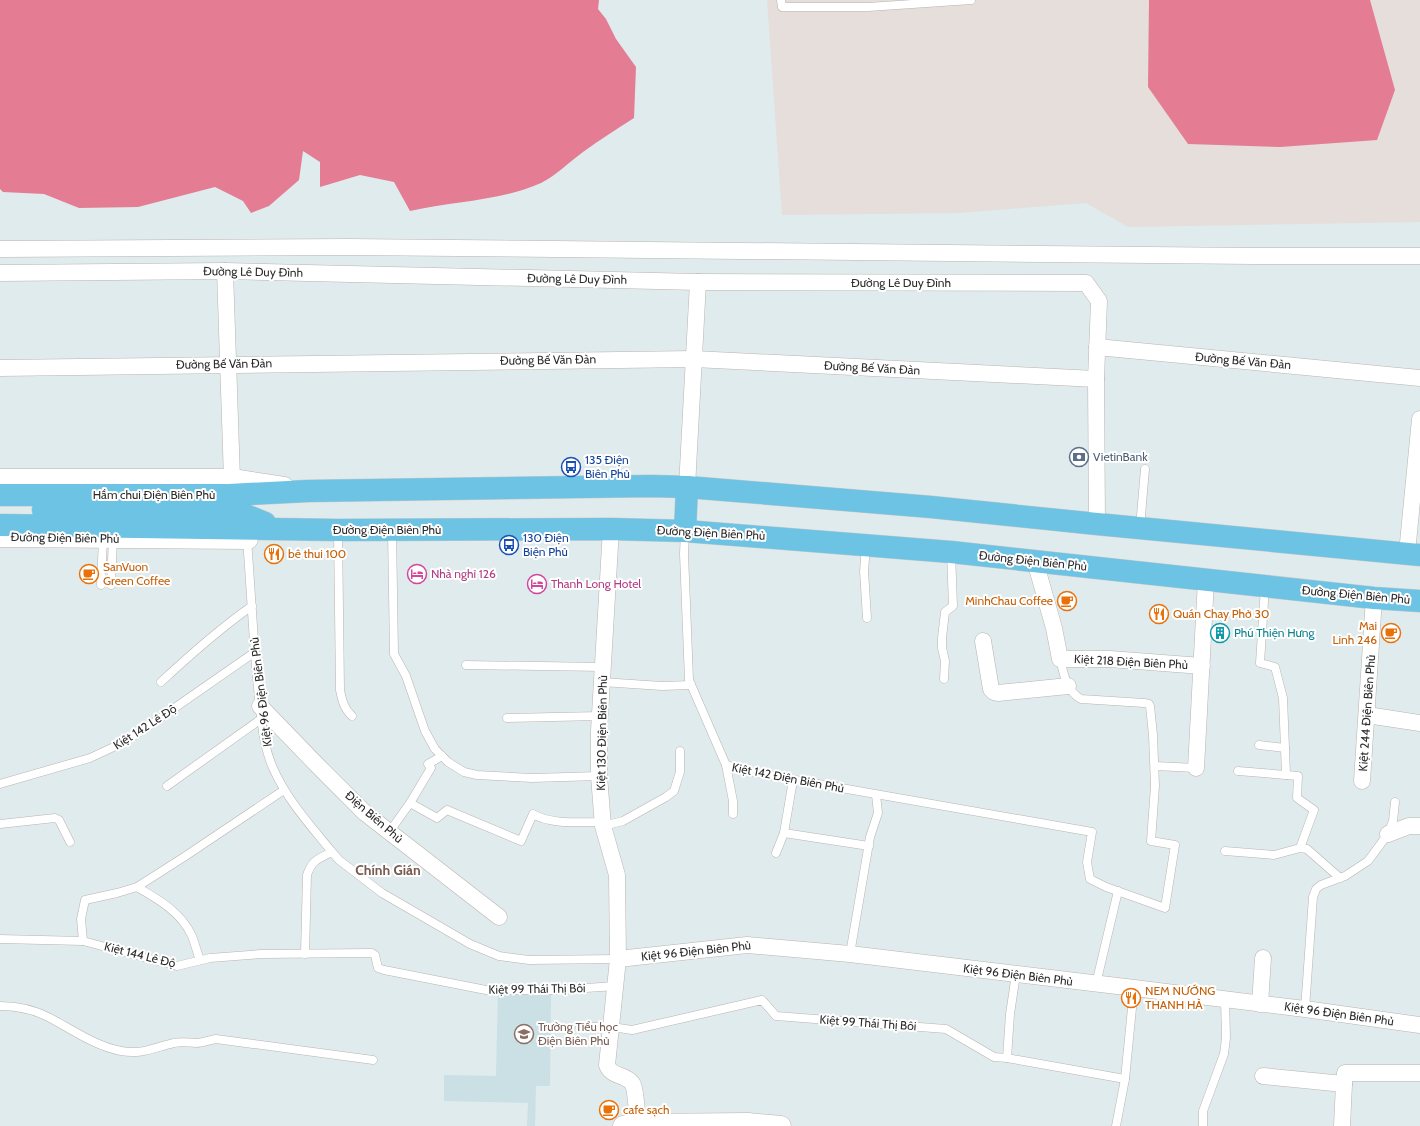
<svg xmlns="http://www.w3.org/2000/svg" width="1420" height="1126" font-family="Cabin,sans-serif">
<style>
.education{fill:#cae0e4}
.airport{fill:#e5deda}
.water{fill:#e47c94}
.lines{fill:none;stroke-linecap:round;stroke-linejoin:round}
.service-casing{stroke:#bbb3b0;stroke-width:9}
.minor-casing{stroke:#bbb3b0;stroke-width:17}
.tertiary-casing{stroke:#bbb3b0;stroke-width:21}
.primary-casing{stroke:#c8c8c8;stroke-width:23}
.service{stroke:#fff;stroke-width:8}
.minor{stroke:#fff;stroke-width:16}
.tertiary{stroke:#fff;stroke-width:20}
.primary{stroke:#6cc3e4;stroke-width:22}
.labels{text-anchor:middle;stroke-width:4;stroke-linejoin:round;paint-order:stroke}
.street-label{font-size:12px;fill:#2c2c2c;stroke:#fff}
.service-label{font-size:12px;fill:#4e5e75;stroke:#fff;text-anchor:start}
.transit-label{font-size:12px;fill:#164399;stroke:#fff;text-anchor:start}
.food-label{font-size:12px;fill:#c56008;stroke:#fff;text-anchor:start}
.hotel-label{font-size:12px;fill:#b23c85;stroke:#fff;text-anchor:start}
.culture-label{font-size:12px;fill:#0d838f;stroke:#fff;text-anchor:start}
.education-label{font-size:12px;fill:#785e54;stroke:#fff;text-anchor:start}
.quarter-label{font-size:14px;font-weight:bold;fill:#795d50;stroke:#fff}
</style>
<rect width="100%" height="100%" fill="#dfebec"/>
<path class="education" d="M498,991L551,992L550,1086H536L535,1126H527L528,1103L444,1101V1075L496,1076Z"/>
<path class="airport" d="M767,0H1420V222L1128,227L1086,203L959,213L782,215Z"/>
<g class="water">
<path d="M0,0H599L598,9L606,19L616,39L636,67L634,118C617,129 599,140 583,152C569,162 557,175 541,183C501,201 453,201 410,211L394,182L360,175L320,187V162L303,151L299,180L269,206L251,213L243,201L215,187L138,207L79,208L44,194L3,192L0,189Z"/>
<path d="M1149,0H1370L1395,90L1377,140L1280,147L1188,144L1148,87Z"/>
</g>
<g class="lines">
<g class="service-casing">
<g id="service">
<path d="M781,0L782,7H868L971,0"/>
<path d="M1140,527L1145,469"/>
<path d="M338,531L340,690C342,700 344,709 352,716"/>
<path d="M392,531L394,654L406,676L425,731L435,749L448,762L464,772L477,775L532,778L599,776"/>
<path d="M685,531L684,554L689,680L726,765L761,774L1092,832L1087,862L1090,879L1106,887L1165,908L1175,845L1151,841L1155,786L1153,735L1150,706L1149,704L1144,703L1081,699C1066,691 1064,674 1060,659"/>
<path d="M247,540C251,589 253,639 258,688C261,715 262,743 273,768C287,800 311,826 332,852L339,860L382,893L470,944L499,956L529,960L618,959"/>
<path d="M866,547L864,571L867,618"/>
<path d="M101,585L103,538"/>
<path d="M111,585L113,538"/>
<path d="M466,665L603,667"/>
<path d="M944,679L945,661L942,648V638L945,612L953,606L951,552"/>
<path d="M161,682C190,655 219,629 252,606"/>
<path d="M602,682L662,686L691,685"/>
<path d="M507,718L600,716"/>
<path d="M1259,745L1285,748L1283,698L1275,667L1260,663L1265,587"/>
<path d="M442,756L428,764L431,768L410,803L437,818L447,810L521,841L533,814C551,825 582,822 602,822"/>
<path d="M726,765L733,801V814"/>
<path d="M1155,766L1196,768"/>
<path d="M1238,771L1286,775L1285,748"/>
<path d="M1286,775L1298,776L1297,798L1314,810L1300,848"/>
<path d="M0,784L90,758L120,744L140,732L255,652"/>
<path d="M167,786L261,719"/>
<path d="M0,824L55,818L59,820L70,842"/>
<path d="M603,826L623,821L666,797L674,791L680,772V751"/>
<path d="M390,831L410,803"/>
<path d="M784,833L869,846"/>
<path d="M1225,851L1274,855L1300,848L1307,849L1340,878"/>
<path d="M776,853L784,833L793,780"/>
<path d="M137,887L184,857L284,790"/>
<path d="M0,939L83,941L177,966L210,958L261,954L372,953L375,955L378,968L384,970L486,990H556L616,986"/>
<path d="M83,941L81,919L85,900L117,893L137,887C158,899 181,912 192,936C195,944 197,952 200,960"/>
<path d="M305,954L307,875C312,860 318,859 332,852"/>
<path d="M850,954L870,837L878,813L876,795"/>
<path d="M1096,984L1118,891"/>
<path d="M0,1006C17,1006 35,1010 50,1018C73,1030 95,1046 121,1051C142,1055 155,1047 174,1043C182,1041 189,1043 196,1043C203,1043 209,1040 216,1039L373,1060"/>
<path d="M1305,1009L1313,897L1316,889L1321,885L1345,876L1368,861L1388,834L1393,821L1395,802"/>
<path d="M580,1027H612L632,1030L762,1000L776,1016L946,1029L994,1057L1007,1058L1125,1079"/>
<path d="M1007,1058L1010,1014L1016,974"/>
<path d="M1116,1126L1125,1079L1134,988"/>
<path d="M1203,1126V1111L1224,1054L1226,1038L1225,999"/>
</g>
</g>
<g class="minor-casing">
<g id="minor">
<path d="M0,249L348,247L1254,256H1420"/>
<path d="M225,271L232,479"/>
<path d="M0,273L225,271L698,282L1086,283L1099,301L1096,379L1097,524"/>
<path d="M1097,347L1420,378"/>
<path d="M0,368L694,359L1096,379"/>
<path d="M687,487L698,282"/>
<path d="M611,529L599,731V776L603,826L617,875L618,959L607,1065C611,1077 625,1074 632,1083C636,1088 637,1117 638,1126"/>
<path d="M1407,553L1420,419"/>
<path d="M1035,561L1054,628L1060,659H1110L1202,666"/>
<path d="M983,641L991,689L994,692L998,693L1068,686"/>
<path d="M260,706L318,766L365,813L499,917"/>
<path d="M1367,715L1420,723"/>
<path d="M1196,768L1206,580"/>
<path d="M1362,781L1374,598"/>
<path d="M1388,834L1409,826H1420"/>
<path d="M618,959L747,945L850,954L1134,988L1305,1009L1420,1025"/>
<path d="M1260,1004L1263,958"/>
<path d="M1263,1076L1344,1084L1345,1073H1420"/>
<path d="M1342,1126L1344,1084"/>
</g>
</g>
<g class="tertiary-casing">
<g id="tertiary">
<path d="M0,479H232L284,487"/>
<path d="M0,537L248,539"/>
<path d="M623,1126L638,1124L748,1123L781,1126"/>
</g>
</g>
<g class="primary-casing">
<g id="primary">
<path d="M0,495H229L308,491L651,486L687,487L931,507L1097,524L1420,555"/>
<path d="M43,510L233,512L243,514L265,523"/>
<path d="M0,525L338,530L611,529L685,531L951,552L1374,598L1420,601"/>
<path d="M685,531L687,487"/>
</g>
</g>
<use href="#service" class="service"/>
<use href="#minor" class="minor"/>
<use href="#tertiary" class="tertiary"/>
<use href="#primary" class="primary"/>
</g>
<defs>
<g id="bank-ring" transform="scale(1)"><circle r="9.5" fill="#fff" stroke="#5c6f8a" stroke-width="1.5"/><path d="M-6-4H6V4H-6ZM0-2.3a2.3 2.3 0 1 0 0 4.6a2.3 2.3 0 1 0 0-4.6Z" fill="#5c6f8a"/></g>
<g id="bus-ring" transform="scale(1)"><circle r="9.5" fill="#fff" stroke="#1a4fb4" stroke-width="1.5"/><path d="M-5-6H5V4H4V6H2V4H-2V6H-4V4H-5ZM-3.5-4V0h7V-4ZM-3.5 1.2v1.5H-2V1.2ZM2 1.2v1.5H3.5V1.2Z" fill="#1a4fb4"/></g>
<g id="restaurant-ring" transform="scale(1)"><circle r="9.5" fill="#fff" stroke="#e8710a" stroke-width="1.5"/><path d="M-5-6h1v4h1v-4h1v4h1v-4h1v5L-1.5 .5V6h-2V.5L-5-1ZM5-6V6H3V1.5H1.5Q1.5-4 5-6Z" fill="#e8710a"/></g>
<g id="cafe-ring" transform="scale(1)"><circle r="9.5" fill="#fff" stroke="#e8710a" stroke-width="1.5"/><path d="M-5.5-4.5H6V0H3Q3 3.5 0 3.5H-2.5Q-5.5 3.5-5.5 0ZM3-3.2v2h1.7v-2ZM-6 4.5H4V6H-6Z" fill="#e8710a"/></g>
<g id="hotel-ring" transform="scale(1)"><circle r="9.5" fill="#fff" stroke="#d1479c" stroke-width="1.5"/><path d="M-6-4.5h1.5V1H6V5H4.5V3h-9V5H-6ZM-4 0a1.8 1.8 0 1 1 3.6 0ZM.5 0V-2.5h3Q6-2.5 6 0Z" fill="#d1479c"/></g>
<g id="building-ring" transform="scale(1)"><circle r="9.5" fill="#fff" stroke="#0f9aa8" stroke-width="1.5"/><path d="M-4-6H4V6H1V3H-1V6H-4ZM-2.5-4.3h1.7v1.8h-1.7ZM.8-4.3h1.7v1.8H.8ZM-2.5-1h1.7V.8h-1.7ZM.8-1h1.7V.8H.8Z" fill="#0f9aa8"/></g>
<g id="school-ring" transform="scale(1)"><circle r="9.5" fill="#fff" stroke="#8d6e63" stroke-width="1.5"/><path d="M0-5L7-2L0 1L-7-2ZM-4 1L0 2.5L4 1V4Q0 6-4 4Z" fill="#8d6e63"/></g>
</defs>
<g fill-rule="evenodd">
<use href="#bank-ring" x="1079" y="457"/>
<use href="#bus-ring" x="571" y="467"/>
<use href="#bus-ring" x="509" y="545"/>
<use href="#restaurant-ring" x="274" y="554"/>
<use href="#cafe-ring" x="89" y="574"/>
<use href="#hotel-ring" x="417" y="574"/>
<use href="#hotel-ring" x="537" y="584"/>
<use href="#cafe-ring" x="1067" y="601"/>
<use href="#restaurant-ring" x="1159" y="614"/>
<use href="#building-ring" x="1220" y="633"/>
<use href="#cafe-ring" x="1391" y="633"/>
<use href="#restaurant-ring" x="1131" y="998"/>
<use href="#school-ring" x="524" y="1034"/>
<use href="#cafe-ring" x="609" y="1110"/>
</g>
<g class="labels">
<g class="street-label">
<text transform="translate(253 272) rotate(1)" y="4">Đường Lê Duy Đình</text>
<text transform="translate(577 279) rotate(1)" y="4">Đường Lê Duy Đình</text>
<text x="901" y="287">Đường Lê Duy Đình</text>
<text transform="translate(548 360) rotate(-1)" y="4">Đường Bế Văn Đàn</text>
<text transform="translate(1243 361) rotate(5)" y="4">Đường Bế Văn Đàn</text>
<text transform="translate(224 364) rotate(-1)" y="4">Đường Bế Văn Đàn</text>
<text transform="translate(872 368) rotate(3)" y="4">Đường Bế Văn Đàn</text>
<text x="154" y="499">Hầm chui Điện Biên Phủ</text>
<text x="387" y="534">Đường Điện Biên Phủ</text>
<text transform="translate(711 533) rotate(3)" y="4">Đường Điện Biên Phủ</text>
<text transform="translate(65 538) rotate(1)" y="4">Đường Điện Biên Phủ</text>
<text transform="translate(1033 561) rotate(6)" y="4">Đường Điện Biên Phủ</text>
<text transform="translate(1356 595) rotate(5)" y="4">Đường Điện Biên Phủ</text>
<text transform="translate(1131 662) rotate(3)" y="4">Kiệt 218 Điện Biên Phủ</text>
<text transform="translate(261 692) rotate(-97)" y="4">Kiệt 96 Điện Biên Phủ</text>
<text transform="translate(1367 713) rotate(-86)" y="4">Kiệt 244 Điện Biên Phủ</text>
<text transform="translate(145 727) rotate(-33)" y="4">Kiệt 142 Lê Độ</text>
<text transform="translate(602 733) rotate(-89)" y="4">Kiệt 130 Điện Biên Phủ</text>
<text transform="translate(788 778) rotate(11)" y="4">Kiệt 142 Điện Biên Phủ</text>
<text transform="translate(374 817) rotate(41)" y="4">Điện Biên Phủ</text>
<text transform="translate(696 951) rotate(-6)" y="4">Kiệt 96 Điện Biên Phủ</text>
<text transform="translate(140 955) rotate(14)" y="4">Kiệt 144 Lê Độ</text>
<text transform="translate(1018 975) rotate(7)" y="4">Kiệt 96 Điện Biên Phủ</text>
<text transform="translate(537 989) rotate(-1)" y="4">Kiệt 99 Thái Thị Bôi</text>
<text transform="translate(1339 1014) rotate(8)" y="4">Kiệt 96 Điện Biên Phủ</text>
<text transform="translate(868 1023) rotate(4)" y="4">Kiệt 99 Thái Thị Bôi</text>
</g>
<g class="service-label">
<text x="1093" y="461">VietinBank</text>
</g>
<g class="transit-label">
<text x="585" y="464">135 Điện<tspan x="585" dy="14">Biên Phủ</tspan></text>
<text x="523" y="542">130 Điện<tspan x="523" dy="14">Biện Phủ</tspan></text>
</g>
<g class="food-label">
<text x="288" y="558">bê thui 100</text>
<text x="103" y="571">SanVuon<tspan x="103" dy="14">Green Coffee</tspan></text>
<text x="1053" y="605" text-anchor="end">MinhChau Coffee</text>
<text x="1173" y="618">Quán Chay Phở 30</text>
<text x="1377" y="630" text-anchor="end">Mai<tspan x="1377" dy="14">Linh 246</tspan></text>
<text x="1145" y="995">NEM NƯỚNG<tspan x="1145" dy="14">THANH HÀ</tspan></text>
<text x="623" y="1114">cafe sạch</text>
</g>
<g class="hotel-label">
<text x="431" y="578">Nhà nghỉ 126</text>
<text x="551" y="588">Thanh Long Hotel</text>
</g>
<g class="culture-label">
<text x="1234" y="637">Phú Thiện Hưng</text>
</g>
<g class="education-label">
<text x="538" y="1031">Trường Tiểu học<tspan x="538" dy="14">Điện Biên Phủ</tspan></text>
</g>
<g class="quarter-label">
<text x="388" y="875">Chính Gián</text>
</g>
</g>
</svg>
